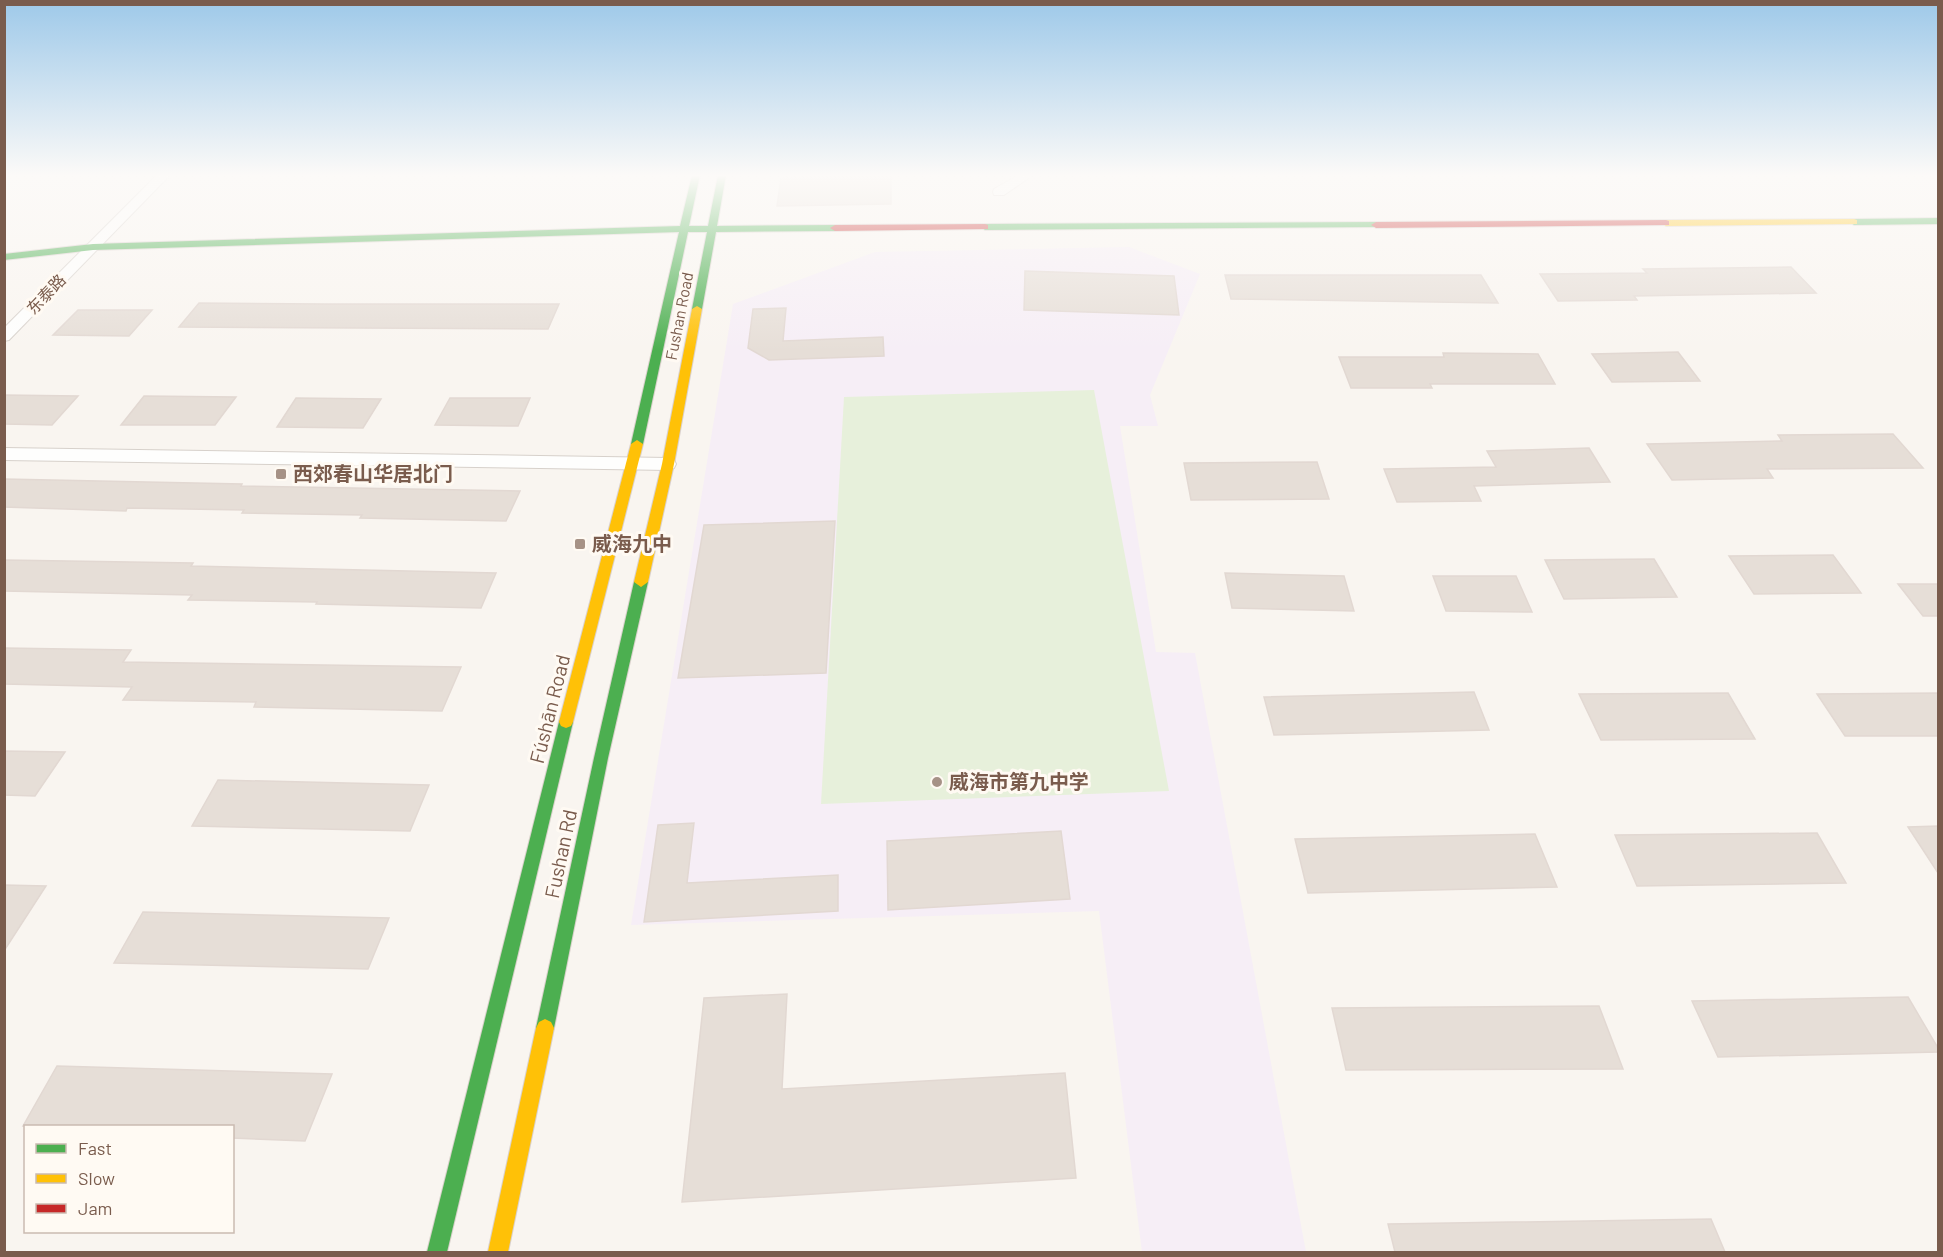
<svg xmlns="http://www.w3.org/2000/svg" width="1943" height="1257" font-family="Barlow,'Noto Sans SC',sans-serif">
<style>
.education{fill:#f6eef6}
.green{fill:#e7f0db}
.building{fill:#e6ded7;stroke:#e2d8d2;stroke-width:1.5}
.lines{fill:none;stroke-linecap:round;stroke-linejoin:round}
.street-casing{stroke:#d7d1cb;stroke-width:2}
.fast-casing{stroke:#dad1cc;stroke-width:2}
.slow-casing{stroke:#dad1cc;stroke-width:2}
.jam-casing{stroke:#dad1cc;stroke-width:2}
.street{fill:#fefefd;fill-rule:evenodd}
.fast{fill:#4caf50;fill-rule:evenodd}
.slow{fill:#ffc107;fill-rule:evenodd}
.jam{fill:#c62828;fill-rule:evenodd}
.poi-dot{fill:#a69286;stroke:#fffaf3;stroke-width:2}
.labels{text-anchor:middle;stroke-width:6;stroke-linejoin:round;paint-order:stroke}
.far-street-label{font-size:16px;fill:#7a5c4d;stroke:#fffaf3}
.poi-label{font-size:20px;font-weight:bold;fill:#7a5c4d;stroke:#fffaf3;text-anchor:start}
.street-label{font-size:20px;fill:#7a5c4d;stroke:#fffaf3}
</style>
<rect width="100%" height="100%" fill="#f9f5f0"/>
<path class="education" d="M1129,247L1200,274L1150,395L1158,426H1120L1156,652L1195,653L1306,1252H1142L1099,911L631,925L733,304L875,252Z"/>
<path class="green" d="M1094,390L1169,791L821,804L844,397Z"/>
<g class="building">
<path d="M891,176V204L777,206L781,178Z"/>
<path d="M1791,267L1816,293L1634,296L1637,300L1558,301L1540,274L1647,273L1643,269Z"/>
<path d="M1025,271L1174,276L1179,315L1024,310Z"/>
<path d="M1225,275H1481L1498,303L1231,299Z"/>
<path d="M199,303L326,304H559L548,329L179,327Z"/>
<path d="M786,308L783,341L883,337L884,356L769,360L748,348L753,309Z"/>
<path d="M78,310H152L129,336L53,335Z"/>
<path d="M1678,352L1700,381L1612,382L1592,354Z"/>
<path d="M1443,353L1538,354L1555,384H1430L1432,388H1351L1339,357H1444Z"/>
<path d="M4,395L78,396L52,425L4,424Z"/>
<path d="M144,396L236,397L215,425H121Z"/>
<path d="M296,398L381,399L363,428L277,427Z"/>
<path d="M450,398H530L518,426L435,425Z"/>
<path d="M1893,434L1923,468L1767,469L1773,478L1672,480L1647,444L1782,441L1778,435Z"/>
<path d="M1589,448L1610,482L1474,486L1481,501L1397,502L1384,469L1496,467L1487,451Z"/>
<path d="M1317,462L1329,499L1191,500L1184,463Z"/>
<path d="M4,479L242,484L241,486L520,491L506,521L360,518L362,515L242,513L244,510L127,508L126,511L4,507Z"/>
<path d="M835,521L826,673L678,678L704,525Z"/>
<path d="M1833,555L1861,593L1754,594L1729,556Z"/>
<path d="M1654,559L1677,597L1564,599L1545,560Z"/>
<path d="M4,560L193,563L191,566L496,573L481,608L316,604L317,602L188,600L192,595L4,591Z"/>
<path d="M1225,573L1344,576L1354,611L1232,608Z"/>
<path d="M1433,576H1516L1532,612L1446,611Z"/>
<path d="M1898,584H1938V616H1923Z"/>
<path d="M4,648L131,650L123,662L461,667L442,711L254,707L256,702L123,700L132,687L4,684Z"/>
<path d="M1474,692L1489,730L1274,735L1264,697Z"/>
<path d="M1728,693L1755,739L1601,740L1579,694Z"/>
<path d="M1938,693V736H1845L1817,694Z"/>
<path d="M4,751L65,752L35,796L4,795Z"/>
<path d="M218,780L429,785L410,831L192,826Z"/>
<path d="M694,823L687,883L838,875V911L644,922L658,825Z"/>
<path d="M1938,826V873L1908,827Z"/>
<path d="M1061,831L1070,899L888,910L887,841Z"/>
<path d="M1817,833L1846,883L1637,886L1615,835Z"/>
<path d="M1535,834L1557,887L1308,893L1295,839Z"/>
<path d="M4,885L46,886L4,951Z"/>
<path d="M143,912L389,918L368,969L114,963Z"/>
<path d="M787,994L782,1089L1065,1073L1076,1178L682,1202L704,998Z"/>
<path d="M1908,997L1938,1048V1052L1718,1057L1692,1001Z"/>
<path d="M1599,1006L1623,1069L1346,1070L1332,1008Z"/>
<path d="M57,1066L332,1074L305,1141L232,1138V1126H23Z"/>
<path d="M1711,1219L1725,1252H1395L1388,1224Z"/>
</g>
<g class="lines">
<g class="street-casing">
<g id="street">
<path d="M157,175H170L9,340L4,341V328Z"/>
<path d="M1019,175H1033L1004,195H994L993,192L994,189Z"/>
<path d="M4,448L668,458L674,460L676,464L674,468L668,470L4,460Z"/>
</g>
</g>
<g class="fast-casing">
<g id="fast">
<path d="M692,175H700L689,226H708L718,175H726L717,226L835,225L840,228L835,231L716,232L702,309L697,312L692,309L707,232H688L643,444L637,448L631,444L679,232L93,250L4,260V254L93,244L680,226Z"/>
<path d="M1938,218V224L1854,225L1849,222L1854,219Z"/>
<path d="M1376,222L1381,225L1379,227L985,230L980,227L985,224Z"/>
<path d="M641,577L648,582L608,758L554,1028L551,1034L545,1037L539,1034L536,1028L594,758L634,582Z"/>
<path d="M566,716L571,718L573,722L447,1252H427L559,722L561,718Z"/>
</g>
</g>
<g class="slow-casing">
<g id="slow">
<path d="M1854,219L1857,220V224L1666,226L1661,223L1666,220Z"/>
<path d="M697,306L702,309L674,464L648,582L641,587L634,582L662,464L692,309Z"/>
<path d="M637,440L643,444L573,722L571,726L566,728L561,726L559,722L631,444Z"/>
<path d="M545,1019L551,1022L554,1028L508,1252H488L536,1028L539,1022Z"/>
</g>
</g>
<g class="jam-casing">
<g id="jam">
<path d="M1666,220L1669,221V225L1376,228L1371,225L1376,222Z"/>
<path d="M985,224L988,225V229L835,231L830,228L835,225Z"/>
</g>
</g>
<use href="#street" class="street"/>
<use href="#fast" class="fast"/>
<use href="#slow" class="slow"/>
<use href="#jam" class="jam"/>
</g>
<linearGradient id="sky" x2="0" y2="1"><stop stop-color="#9ec9e9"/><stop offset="0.5" stop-color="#fcfaf8"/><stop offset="1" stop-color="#fcfaf8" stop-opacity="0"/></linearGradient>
<rect width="1943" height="351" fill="url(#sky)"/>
<g class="poi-dot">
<rect x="275" y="468" width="12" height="12" rx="3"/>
<rect x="574" y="538" width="12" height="12" rx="3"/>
<circle cx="937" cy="782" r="6"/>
</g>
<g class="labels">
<g class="far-street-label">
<text transform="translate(46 294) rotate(-46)" y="6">东泰路</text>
<text transform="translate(679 316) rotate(-79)" y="6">Fushan Road</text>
</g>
<g class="poi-label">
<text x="293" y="481">西郊春山华居北门</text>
<text x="592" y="551">威海九中</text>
<text x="949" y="789">威海市第九中学</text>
</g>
<g class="street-label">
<text transform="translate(550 709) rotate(-76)" y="7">Fúshān Road</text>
<text transform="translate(561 854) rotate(-78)" y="7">Fushan Rd</text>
</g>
</g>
<rect width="1943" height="1257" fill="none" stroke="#7a5c4d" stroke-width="12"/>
<rect x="24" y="1125" width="210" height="108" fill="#fffaf3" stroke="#cabbb1" stroke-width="1.5"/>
<rect x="36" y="1144" width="30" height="9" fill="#4caf50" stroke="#cabbb1" stroke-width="1.5"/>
<text x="78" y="1155" font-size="18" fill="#7a5c4d">Fast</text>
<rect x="36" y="1174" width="30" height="9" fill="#ffc107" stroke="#cabbb1" stroke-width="1.5"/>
<text x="78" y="1185" font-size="18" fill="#7a5c4d">Slow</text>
<rect x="36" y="1204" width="30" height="9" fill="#c62828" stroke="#cabbb1" stroke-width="1.5"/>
<text x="78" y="1215" font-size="18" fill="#7a5c4d">Jam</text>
</svg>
